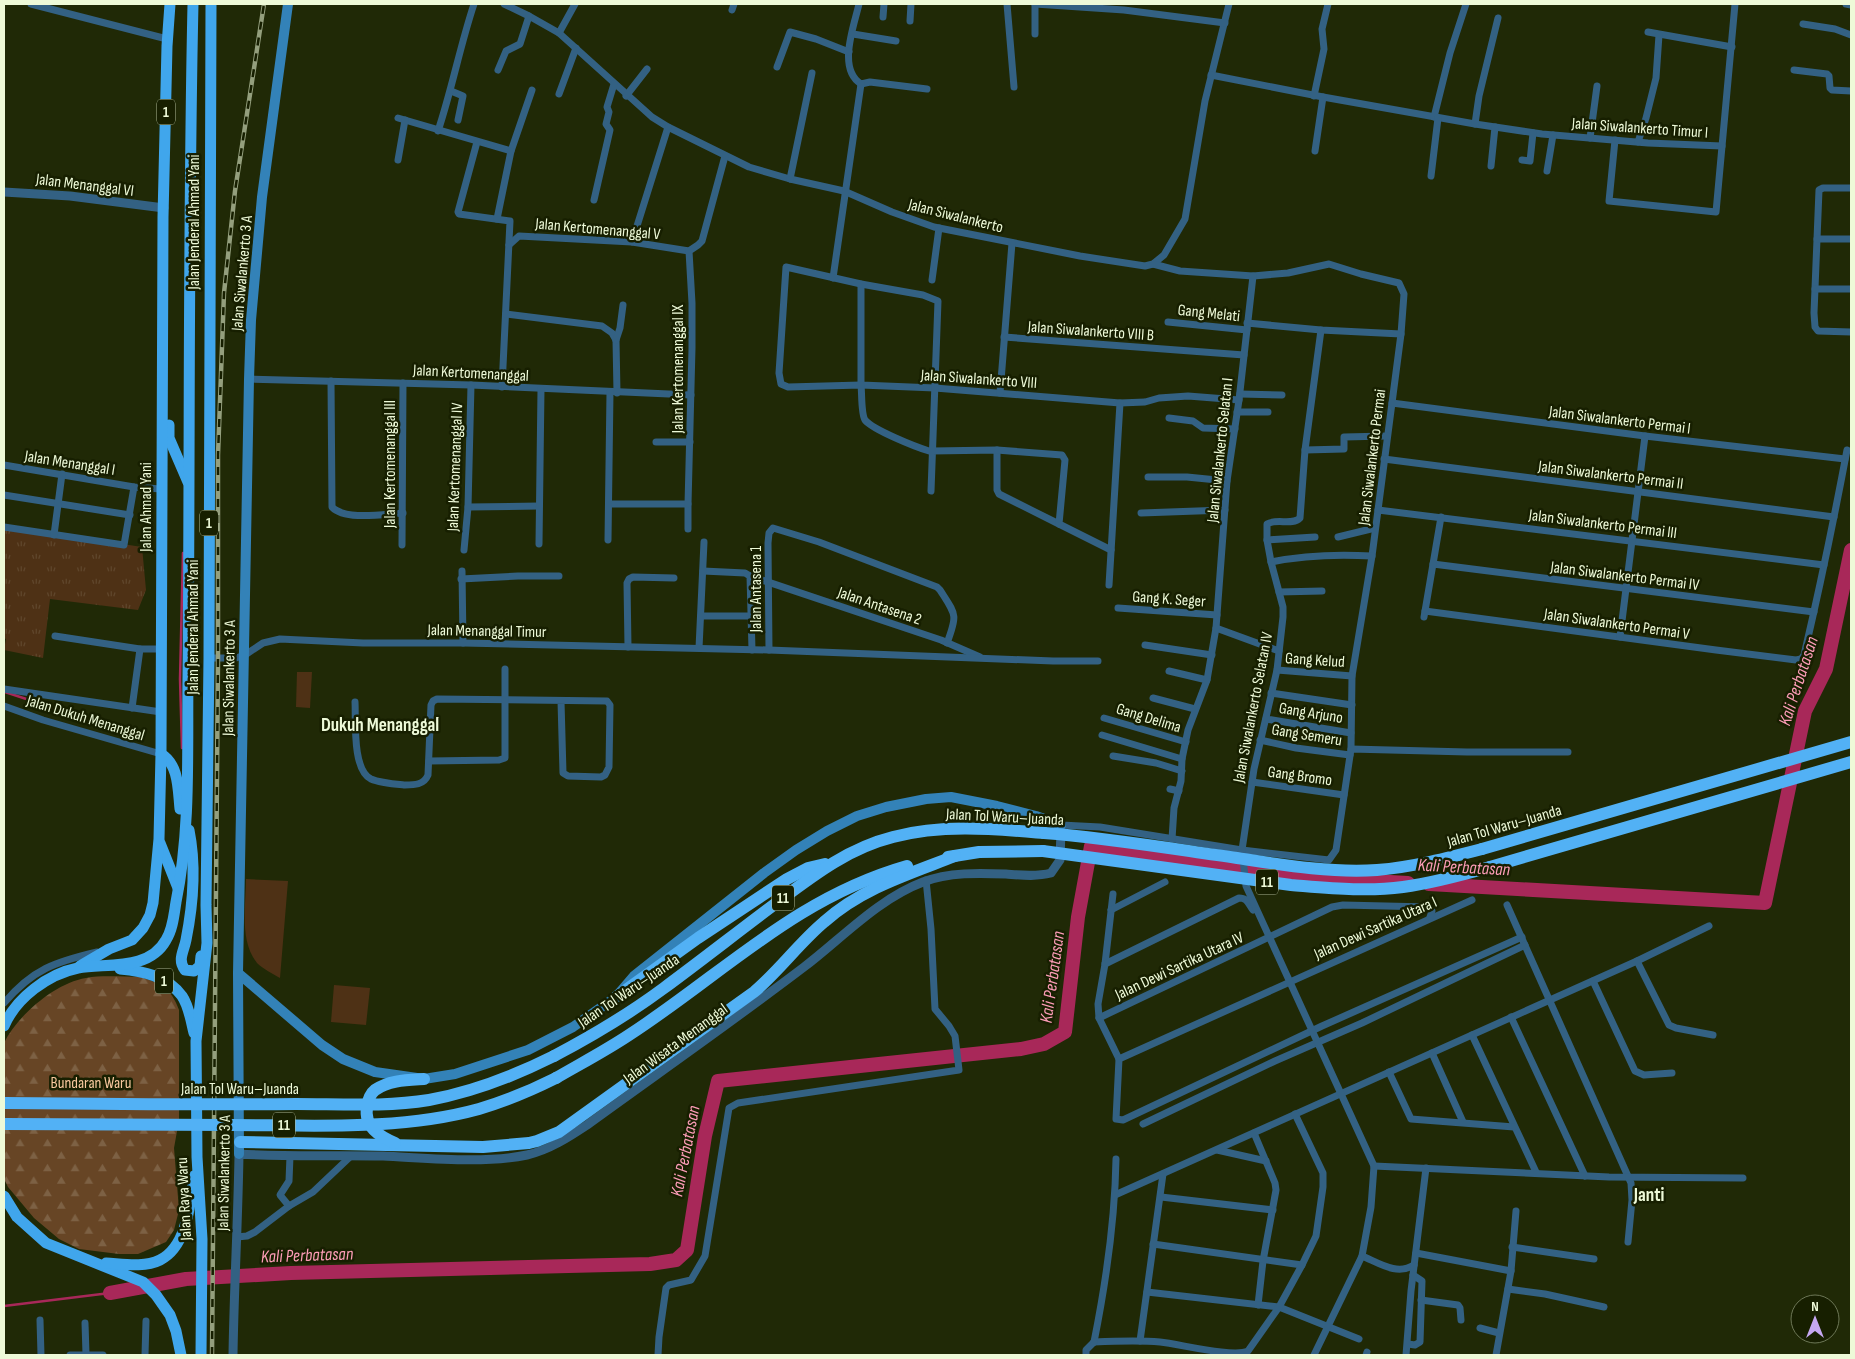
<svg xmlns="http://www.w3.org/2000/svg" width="1855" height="1359" font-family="'Sofia Sans Condensed',sans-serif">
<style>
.grass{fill:url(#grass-tufts)}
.forest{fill:url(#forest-firs)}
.garden{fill:#4e3115}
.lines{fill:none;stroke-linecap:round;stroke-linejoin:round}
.stream{stroke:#a82859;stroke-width:2.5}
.river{stroke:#a82859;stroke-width:14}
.minor{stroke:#336183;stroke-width:7}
.tertiary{stroke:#336183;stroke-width:9}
.secondary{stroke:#3382b8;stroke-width:10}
.trunk{stroke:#40a6ec;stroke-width:11}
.motorway{stroke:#52b1f5;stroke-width:12}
.rail-casing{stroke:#949f7d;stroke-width:4.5}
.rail{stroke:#171f00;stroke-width:2.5;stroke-dasharray:8;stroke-linecap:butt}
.motorway-bridge{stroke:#52b1f5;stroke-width:12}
.labels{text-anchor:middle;stroke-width:5;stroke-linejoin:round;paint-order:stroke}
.shield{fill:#171f00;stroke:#aeb897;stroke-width:1}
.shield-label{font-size:15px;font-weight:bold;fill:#eefad8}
.street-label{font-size:16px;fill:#eefad8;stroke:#171f00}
.park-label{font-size:16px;fill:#fac99f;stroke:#171f00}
.water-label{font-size:18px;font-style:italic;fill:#fd9db7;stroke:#171f00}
.quarter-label{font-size:19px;font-weight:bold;fill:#eefad8;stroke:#171f00}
</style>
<defs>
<pattern id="grass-tufts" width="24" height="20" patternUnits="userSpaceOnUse" patternTransform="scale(1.25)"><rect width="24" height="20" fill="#4e3115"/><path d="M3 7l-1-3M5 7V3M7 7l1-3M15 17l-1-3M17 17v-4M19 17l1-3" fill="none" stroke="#5f462b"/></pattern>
<pattern id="forest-firs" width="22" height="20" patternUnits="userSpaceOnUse" patternTransform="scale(1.25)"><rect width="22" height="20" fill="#674525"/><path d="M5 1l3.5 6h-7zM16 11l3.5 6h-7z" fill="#7d6144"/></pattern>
</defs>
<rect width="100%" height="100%" fill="#202906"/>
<path class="grass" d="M4,526L142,547L146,590L138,610L50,599L43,658L4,650L6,639L4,638Z"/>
<path class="forest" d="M140,977C162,984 171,988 179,1010V1120L174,1148L179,1210L174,1230L166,1242L138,1254H119L79,1249L59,1239L34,1218L8,1187L4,1179V1043C17,1016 55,983 86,978C103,975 123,977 140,977Z"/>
<g class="garden">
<path d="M297,672H312L310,708L296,707Z"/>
<path d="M246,879L288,881L280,978C273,974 263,969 257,963C239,941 246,905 246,879Z"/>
<path d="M334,985L370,988L366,1025L331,1022Z"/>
</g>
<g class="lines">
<g class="stream">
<path d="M5,692L142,737"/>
<path d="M182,748L180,679L183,553"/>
<path d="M4,1306L110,1293"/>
</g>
<g class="river">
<path d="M1429,884L1765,903L1805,711L1826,669L1851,550"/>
<path d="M110,1293L186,1279L291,1273L650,1264L676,1260L687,1250L705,1136L718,1081L1021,1049L1044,1044L1065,1032L1078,917L1091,846L1239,870L1337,879L1408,883"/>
</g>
<g class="minor">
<path d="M31,4L167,39"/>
<path d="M504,4L529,16L559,33L652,117L668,127L749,167L790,179L844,191L892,212L934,227L1080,256L1145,266L1153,264L1164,255L1185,219L1205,101L1229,4"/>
<path d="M859,4C854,26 837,69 861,84"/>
<path d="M1007,4L1014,87"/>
<path d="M1035,4L1124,10L1225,23"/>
<path d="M1846,4L1851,5"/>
<path d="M732,10L734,4"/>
<path d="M883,17L884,4"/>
<path d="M910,21L911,4"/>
<path d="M1803,24L1835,29L1851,35"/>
<path d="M1648,32L1732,47"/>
<path d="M559,33L575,4"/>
<path d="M853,34L896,41"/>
<path d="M1035,34V4"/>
<path d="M777,67L790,32L816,39L849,52"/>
<path d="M498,70L506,51L520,44L529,16"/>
<path d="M1794,70L1827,74L1829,76L1830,88L1832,90L1851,91"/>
<path d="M1211,75L1323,97L1475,124L1542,134L1648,143L1722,146"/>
<path d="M861,84L870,82L927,89"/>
<path d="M451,91L463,96L458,120"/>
<path d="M559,94L576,48"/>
<path d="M626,96L647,69"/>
<path d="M1314,96L1324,49L1322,29L1328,4"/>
<path d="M1434,117L1450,53L1466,4"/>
<path d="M398,118L511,151L532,90"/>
<path d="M1475,124L1479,96L1498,18"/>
<path d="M438,131C452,89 460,46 474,4"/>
<path d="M1590,138L1597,86"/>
<path d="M1615,140L1609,201L1716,212L1735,4"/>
<path d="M477,142L458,212L459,214L510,221L502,387"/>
<path d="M1638,142L1646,118L1656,78L1659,35"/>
<path d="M1315,151L1323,97"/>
<path d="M398,160L405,120"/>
<path d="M1522,160L1530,161L1533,133"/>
<path d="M1491,166L1495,127"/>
<path d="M1547,171L1553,135"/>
<path d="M1431,176L1438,118"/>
<path d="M790,179L812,73"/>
<path d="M1851,188H1823L1819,190L1814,313L1815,327L1818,331L1851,332"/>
<path d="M594,200L610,130L606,124L609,112L607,107L614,84"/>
<path d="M497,219L511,151"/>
<path d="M1817,239H1851"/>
<path d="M632,242L668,127"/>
<path d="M509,245L519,236L632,242L689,251"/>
<path d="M1153,264L1180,271L1253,276L1288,273L1329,264L1361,274L1399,283L1404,294L1401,334L1372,556L1352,676L1351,749"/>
<path d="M833,278L861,84"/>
<path d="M932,280L939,228"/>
<path d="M861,284V385L935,388L1120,403L1145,402L1159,398L1188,396L1239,400"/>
<path d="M1815,289H1851"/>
<path d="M506,314L602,326L612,333L616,340L617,393"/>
<path d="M1168,322L1247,330"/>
<path d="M1247,323L1321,330L1401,334"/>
<path d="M1004,337L1244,355"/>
<path d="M616,340L620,328L623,305"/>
<path d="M249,379L471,385L691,395"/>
<path d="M331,381L332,507C345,521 384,514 403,513"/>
<path d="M1000,393L1012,243"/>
<path d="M1240,394L1282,395"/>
<path d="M1392,403L1645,436L1845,459"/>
<path d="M1237,412H1268"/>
<path d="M1169,418L1193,421L1203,428L1235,429"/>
<path d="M656,442H690"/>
<path d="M997,450V490L999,494L1059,524"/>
<path d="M1305,450L1344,449V437L1387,436"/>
<path d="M1384,459L1834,517"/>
<path d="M4,465L134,487L161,489"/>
<path d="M1148,477H1187L1227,481"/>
<path d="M931,491L938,301L923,295L861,284L786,267L779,373L781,384L788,387L861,385C862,393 861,414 865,420C873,430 916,447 929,451H932L997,450L1062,455L1065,460L1059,524L1111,550"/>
<path d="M4,495L130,515"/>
<path d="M610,504H688V529"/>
<path d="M688,504L692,348V303L689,251L698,245L702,241L725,156"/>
<path d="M468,507L539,506"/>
<path d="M1378,510L1824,565"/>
<path d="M1141,513L1225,510"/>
<path d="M4,527L124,545L134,487"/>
<path d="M54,535L62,474"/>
<path d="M1338,537L1375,528"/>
<path d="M608,540L610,392"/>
<path d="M1267,540L1315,537"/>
<path d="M539,544L541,389"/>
<path d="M402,545L403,383"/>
<path d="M464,550L468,507L471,385"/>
<path d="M1271,562C1305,555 1337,554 1372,556"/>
<path d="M1433,564L1814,612"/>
<path d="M462,571L463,643"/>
<path d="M703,571L745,573L750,576L752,650"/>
<path d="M750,576L941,640L980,657"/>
<path d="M461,579L518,576H559"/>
<path d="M1109,585L1120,403"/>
<path d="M1279,592L1322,591"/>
<path d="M1118,608L1217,615"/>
<path d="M1425,611L1716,650L1796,660L1801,659L1804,655C1820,587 1834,519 1847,450"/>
<path d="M701,616H751"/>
<path d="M1424,617L1441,517"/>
<path d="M1216,628L1279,651"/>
<path d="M55,636L140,649L132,708"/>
<path d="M1620,637L1645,436"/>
<path d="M1145,645L1212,655"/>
<path d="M628,647L627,583L629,579L633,577L674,578"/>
<path d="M699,648L704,542"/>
<path d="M140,649H161"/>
<path d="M769,650L768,543L769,533L773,528L819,542L937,587L940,590C956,615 958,614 947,643"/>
<path d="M209,658H236L245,655L263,643L280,639L363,643H463L769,650L1053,661H1098"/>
<path d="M1277,670L1352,676"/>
<path d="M1169,671L1207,680"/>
<path d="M4,689L161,712"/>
<path d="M1271,693L1352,705"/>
<path d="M1153,698L1195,709"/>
<path d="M355,702C356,720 352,770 371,779C380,783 394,784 405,785C414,785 424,785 428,775L431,705L433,701L437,699L607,701L610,705L609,767L605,775L601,777L568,776L563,773L561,701"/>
<path d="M4,706L43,720L161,754"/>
<path d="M1104,718L1186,742"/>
<path d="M1266,719L1351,733"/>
<path d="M1102,735L1182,759"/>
<path d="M1260,740L1296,748L1350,755"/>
<path d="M1113,756L1156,763L1182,771"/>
<path d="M429,761L499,760L505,758V669"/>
<path d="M1252,782L1344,795"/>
<path d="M1170,789L1179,791"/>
<path d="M1061,825L1100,827L1242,850L1329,860L1336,850L1351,749L1467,752H1568"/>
<path d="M1172,839L1174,808L1181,781L1182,759L1188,730L1207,680L1216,628L1227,481L1239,400L1253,276"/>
<path d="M1113,894L1105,964L1098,1004L1099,1018L1119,1059"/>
<path d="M1472,900L1119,1059L1116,1119L1123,1120L1322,1026L1522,937"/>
<path d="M1507,905L1631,1183L1632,1200L1628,1242"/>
<path d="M1111,910L1165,882"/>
<path d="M1637,961L1669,1025L1676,1028L1713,1035"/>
<path d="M1105,964L1239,898C1248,898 1248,904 1253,910"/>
<path d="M1593,981L1635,1071L1644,1075L1672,1073"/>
<path d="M4,1003C33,969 55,962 97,952"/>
<path d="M1511,1017L1585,1176"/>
<path d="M1099,1018L1332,907L1343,905L1429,907L1432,911L1430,917"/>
<path d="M1472,1035L1536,1172"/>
<path d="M1432,1053L1463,1122"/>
<path d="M1389,1072L1411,1119L1514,1127"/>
<path d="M1143,1124L1275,1061L1362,1023L1525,945"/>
<path d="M1254,1133L1275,1183L1276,1190L1263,1261L1258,1305"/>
<path d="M1217,1150L1266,1161"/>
<path d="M1374,1166L1609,1177L1743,1178"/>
<path d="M1115,1195L1637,961L1709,926"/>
<path d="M1161,1197L1273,1210"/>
<path d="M289,1206L280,1195L289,1181L290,1156"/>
<path d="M237,1237L247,1236L255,1232L289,1206L313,1192L351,1156"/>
<path d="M1153,1244L1302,1265"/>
<path d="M1512,1247L1594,1259"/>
<path d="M1416,1253L1511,1271"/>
<path d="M1362,1256C1379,1263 1397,1276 1414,1265"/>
<path d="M1508,1289L1545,1294L1604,1307"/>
<path d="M1147,1292L1279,1307L1359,1339"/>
<path d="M1421,1300L1458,1305L1460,1308L1461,1320"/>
<path d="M40,1320L41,1355"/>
<path d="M85,1323L86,1354"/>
<path d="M1480,1328L1499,1333"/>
<path d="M1140,1341L1163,1174"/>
<path d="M1094,1342C1116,1341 1138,1340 1160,1342C1180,1344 1233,1358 1248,1351L1279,1307L1302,1265L1316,1236L1323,1187V1173L1295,1114"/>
<path d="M1094,1342C1106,1282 1115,1220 1116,1159"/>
<path d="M1408,1344L1415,1345L1420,1342L1422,1281L1413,1275"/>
<path d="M70,1355H103"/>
<path d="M145,1355L146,1321"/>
<path d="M658,1355L659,1337L666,1288L669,1285L691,1280L705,1256L729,1108L738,1103L959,1070L955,1036L949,1026L935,1009L931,929L926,880"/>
<path d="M1086,1355V1350L1094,1342"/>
<path d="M1314,1355L1362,1256L1371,1207L1374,1166L1246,886L1242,850L1254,769L1277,670L1283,617V607L1271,562L1267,540V524C1277,518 1292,526 1300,518L1305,450L1321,330"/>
<path d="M1366,1355L1367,1352"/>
<path d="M1406,1355L1411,1291L1426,1168"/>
<path d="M1496,1355L1511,1271L1516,1211"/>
</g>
<g class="tertiary">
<path d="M4,192L70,196L164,208"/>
<path d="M233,1355C234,1288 238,1221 239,1154C287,1157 335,1155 383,1156C427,1158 484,1164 527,1155C549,1150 569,1137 587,1125C660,1072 733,1021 804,967C842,938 878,899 923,882C949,872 979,873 1006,874C1020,875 1036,877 1051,873L1060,860L1061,830"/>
</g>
<g class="secondary">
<path d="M238,973L322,1045L343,1059L375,1072L424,1079L455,1074L528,1050L573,1027L616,997L634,976L764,873L796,850L827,831L857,816L886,807L926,799L951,797L997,806L1036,816L1061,825"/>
<path d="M239,1154L238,973L249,379L251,320L262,197L288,4"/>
</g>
<g class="trunk">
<path d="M169,425V438L188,482"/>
<path d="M161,754C179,764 178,790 180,809"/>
<path d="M189,830C196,865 193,905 186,940C184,951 177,960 185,970L194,971L200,966L201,956"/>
<path d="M160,843L178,888"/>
<path d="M80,966L109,949L132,940L143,928L150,915L153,903L159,839L161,754L163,217L167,46L170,4"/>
<path d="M120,969C143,971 167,976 182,996C189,1006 191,1021 194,1033"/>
<path d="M4,1026C16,998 48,974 78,968C107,963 149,971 166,940C173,929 174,914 176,902C191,828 187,750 188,675C190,451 188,227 193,4"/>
<path d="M4,1196L17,1217L46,1243L143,1282L156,1295L170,1315L176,1331L181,1355"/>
<path d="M106,1263C123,1264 144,1268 160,1260C188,1246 190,1202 194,1176"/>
<path d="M201,1355L202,1239L197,1157L196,1041L207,943L206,905L209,658L211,4"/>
</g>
<g class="motorway">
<path d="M1482,849L1851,742"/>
<path d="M948,857L979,852L1043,851"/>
<path d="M1490,867L1851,762"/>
<path d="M616,997L698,938L787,879L808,868L825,864"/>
<path d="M554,1056C592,1036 629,1014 664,988C702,960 740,930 779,901C815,874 849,848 893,837C943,824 994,829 1044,833"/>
<path d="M556,1078C580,1064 605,1051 629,1035C723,974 795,898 907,866"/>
<path d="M240,1142L483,1147L529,1143L537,1141L559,1132L754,992C779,971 799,943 824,922C862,888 909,874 955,856"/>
<path d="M395,1143C379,1136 364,1127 367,1107C368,1100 370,1094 375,1090C389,1080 408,1080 424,1079"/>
</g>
<g class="rail-casing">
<path id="rail" d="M212,1355L218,658V455L224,293L235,191L264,4"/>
</g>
<use href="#rail" class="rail"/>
<g class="motorway-bridge">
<path d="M1044,833C1109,838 1173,849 1237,858C1283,865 1330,873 1377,870C1413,867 1448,858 1482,849"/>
<path d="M1043,851L1291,885C1329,888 1366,892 1403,887C1433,883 1462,875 1490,867"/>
<path d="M4,1103C101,1104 199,1105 296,1104C340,1104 386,1107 429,1100C473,1092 514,1076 554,1056"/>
<path d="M4,1124C79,1124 155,1125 231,1125C313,1125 399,1131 479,1109C506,1101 532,1090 556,1078"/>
</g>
</g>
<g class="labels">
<g class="shield">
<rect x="157" y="99.5" width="18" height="25" rx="4"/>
<rect x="200" y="510.5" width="18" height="25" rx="4"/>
<rect x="1256" y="869.5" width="22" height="25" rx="4"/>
<rect x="772" y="885.5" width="22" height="25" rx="4"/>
<rect x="155" y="968.5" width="18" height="25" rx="4"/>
<rect x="273" y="1112.5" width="22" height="25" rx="4"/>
</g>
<g class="shield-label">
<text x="166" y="117">1</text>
<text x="209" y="528">1</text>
<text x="1267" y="887">11</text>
<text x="783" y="903">11</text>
<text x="164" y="986">1</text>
<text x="284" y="1130">11</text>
</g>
<g class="street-label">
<text transform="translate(1640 127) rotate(4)" y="6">Jalan Siwalankerto Timur I</text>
<text transform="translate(85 184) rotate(7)" y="6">Jalan Menanggal VI</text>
<text transform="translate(956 215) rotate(14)" y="6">Jalan Siwalankerto</text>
<text transform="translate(193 222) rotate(-90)" y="6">Jalan Jenderal Ahmad Yani</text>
<text transform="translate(598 228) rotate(5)" y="6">Jalan Kertomenanggal V</text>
<text transform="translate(241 273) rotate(-85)" y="6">Jalan Siwalankerto 3 A</text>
<text transform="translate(1209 312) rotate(6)" y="6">Gang Melati</text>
<text transform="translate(1091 330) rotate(4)" y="6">Jalan Siwalankerto VIII B</text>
<text transform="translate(677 369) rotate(-90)" y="6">Jalan Kertomenanggal IX</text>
<text transform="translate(471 372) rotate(3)" y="6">Jalan Kertomenanggal</text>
<text transform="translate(979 378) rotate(4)" y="6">Jalan Siwalankerto VIII</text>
<text transform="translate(1620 419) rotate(7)" y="6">Jalan Siwalankerto Permai I</text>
<text transform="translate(1219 450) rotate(-84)" y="6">Jalan Siwalankerto Selatan I</text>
<text transform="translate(1371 457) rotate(-83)" y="6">Jalan Siwalankerto Permai</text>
<text transform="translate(70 462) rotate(9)" y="6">Jalan Menanggal I</text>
<text transform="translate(389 464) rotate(-90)" y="6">Jalan Kertomenanggal III</text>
<text transform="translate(454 467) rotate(-88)" y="6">Jalan Kertomenanggal IV</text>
<text transform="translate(1611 474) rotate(7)" y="6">Jalan Siwalankerto Permai II</text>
<text transform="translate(145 507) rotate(-90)" y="6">Jalan Ahmad Yani</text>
<text transform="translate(1603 523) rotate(7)" y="6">Jalan Siwalankerto Permai III</text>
<text transform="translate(1625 575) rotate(7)" y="6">Jalan Siwalankerto Permai IV</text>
<text transform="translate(755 589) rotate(-90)" y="6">Jalan Antasena 1</text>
<text transform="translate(1169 598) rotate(4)" y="6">Gang K. Seger</text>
<text transform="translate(880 605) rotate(19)" y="6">Jalan Antasena 2</text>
<text transform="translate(1617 623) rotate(8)" y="6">Jalan Siwalankerto Permai V</text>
<text transform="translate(192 627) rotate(-90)" y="6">Jalan Jenderal Ahmad Yani</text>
<text transform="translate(487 630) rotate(1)" y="6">Jalan Menanggal Timur</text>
<text transform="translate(1315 659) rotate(4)" y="6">Gang Kelud</text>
<text transform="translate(228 678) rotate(-89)" y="6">Jalan Siwalankerto 3 A</text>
<text transform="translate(1252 707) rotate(-79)" y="6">Jalan Siwalankerto Selatan IV</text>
<text transform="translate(1311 712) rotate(9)" y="6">Gang Arjuno</text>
<text transform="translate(86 717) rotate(17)" y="6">Jalan Dukuh Menanggal</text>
<text transform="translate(1149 717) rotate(17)" y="6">Gang Delima</text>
<text transform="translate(1307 734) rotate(9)" y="6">Gang Semeru</text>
<text transform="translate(1300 775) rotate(8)" y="6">Gang Bromo</text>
<text transform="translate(1005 816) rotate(3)" y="6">Jalan Tol Waru–Juanda</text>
<text transform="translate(1504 825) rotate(-16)" y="6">Jalan Tol Waru–Juanda</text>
<text transform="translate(1375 927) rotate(-24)" y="6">Jalan Dewi Sartika Utara I</text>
<text transform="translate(1179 965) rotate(-25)" y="6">Jalan Dewi Sartika Utara IV</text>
<text transform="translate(628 990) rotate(-34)" y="6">Jalan Tol Waru–Juanda</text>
<text transform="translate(675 1043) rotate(-36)" y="6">Jalan Wisata Menanggal</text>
<text x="240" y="1094">Jalan Tol Waru–Juanda</text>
<text transform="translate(223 1173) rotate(-89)" y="6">Jalan Siwalankerto 3 A</text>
<text transform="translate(183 1199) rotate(-93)" y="6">Jalan Raya Waru</text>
</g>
<g class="park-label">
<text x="91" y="1088">Bundaran Waru</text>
</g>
<g class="water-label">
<text transform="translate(1798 681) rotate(-72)" y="6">Kali Perbatasan</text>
<text transform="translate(1464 867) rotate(3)" y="6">Kali Perbatasan</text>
<text transform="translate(1052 977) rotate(-82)" y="6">Kali Perbatasan</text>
<text transform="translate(685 1151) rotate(-79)" y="6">Kali Perbatasan</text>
<text transform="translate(307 1255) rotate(-2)" y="6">Kali Perbatasan</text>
</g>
<g class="quarter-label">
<text x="380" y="731">Dukuh Menanggal</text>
<text x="1649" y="1201">Janti</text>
</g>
</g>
<rect width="1855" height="1359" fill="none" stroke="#eefad8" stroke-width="10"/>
<g transform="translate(1815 1319)"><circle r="24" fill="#171f00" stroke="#6d7756"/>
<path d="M0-4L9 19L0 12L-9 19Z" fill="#c5a7f1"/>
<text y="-8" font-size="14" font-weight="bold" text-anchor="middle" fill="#eefad8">N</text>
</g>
</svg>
